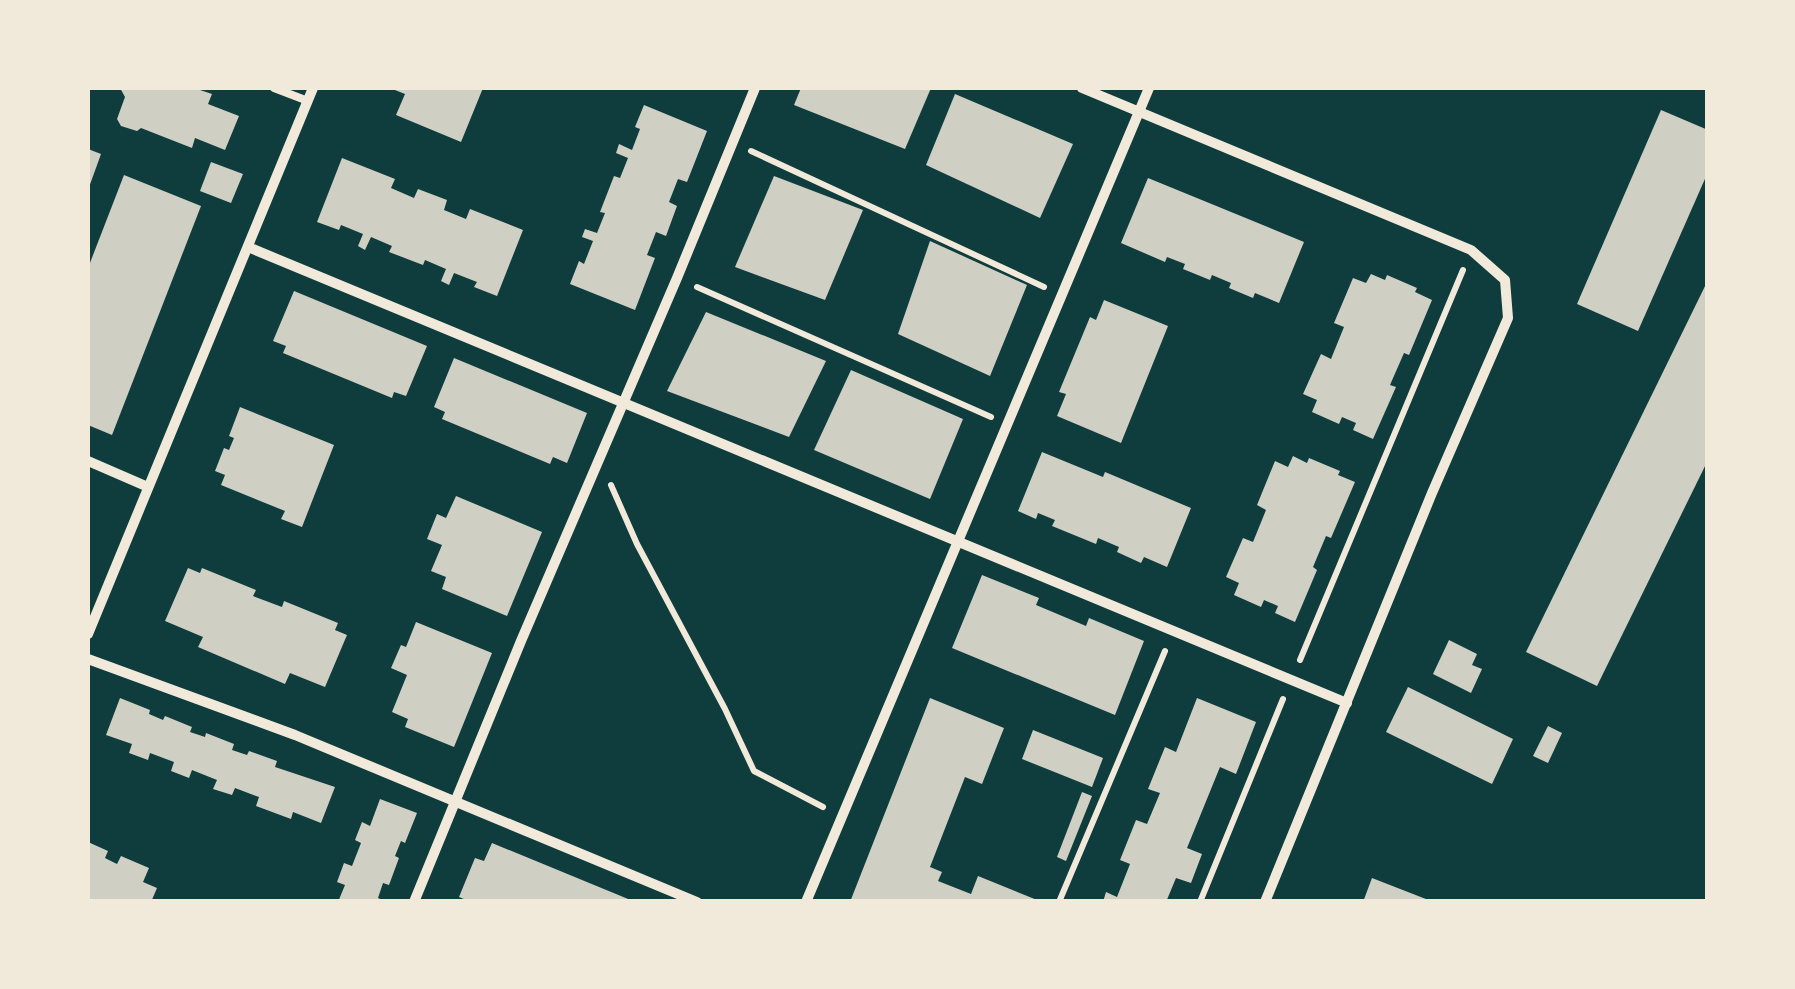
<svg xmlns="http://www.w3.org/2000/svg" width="1795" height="989" font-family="'Crimson Pro',serif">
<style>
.building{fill:#cfcfc3}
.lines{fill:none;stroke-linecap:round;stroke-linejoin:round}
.path{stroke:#f1e9da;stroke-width:6}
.service{stroke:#f1e9da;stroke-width:8}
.minor{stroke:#f1e9da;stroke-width:10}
</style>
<rect width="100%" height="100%" fill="#0f3d3e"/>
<g class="building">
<path d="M120,88H194L212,94L208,104L239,116L225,150L195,138L192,148L141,128L137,131L121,126L117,119L125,97Z"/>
<path d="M390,88H483L461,142L396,115L405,94Z"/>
<path d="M801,88H931L905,149L794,105Z"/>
<path d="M955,94L1073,144L1040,218L926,165Z"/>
<path d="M644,105L707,131L687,182L678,179L669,202L677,206L666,236L656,232L647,255L655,258L635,310L570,284L579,261L584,264L593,241L582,237L585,229L597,233L605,213L600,212L614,176L620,178L628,158L616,153L619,144L632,150L640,129L635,127Z"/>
<path d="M1661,110L1708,130V172L1638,331L1577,304Z"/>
<path d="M88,149L101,154L88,190Z"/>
<path d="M342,158L395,179L391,188L414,198L418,189L447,200L444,210L466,219L470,209L523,230L497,296L474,287L477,282L454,273L449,285L441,281L446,269L425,260L423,265L389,252L392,246L371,237L365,250L358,246L363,234L341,225L339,230L317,222Z"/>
<path d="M211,162L243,174L231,203L200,191Z"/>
<path d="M124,175L201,206L112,435L88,425V268Z"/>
<path d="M774,176L863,210L825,300L735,267Z"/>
<path d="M1148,178L1304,242L1279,303L1255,293L1253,298L1229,288L1231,283L1212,275L1210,280L1183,269L1185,264L1167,257L1165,262L1121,243Z"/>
<path d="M930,241L1027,285L990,376L898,334Z"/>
<path d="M1371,274L1385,280L1387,275L1417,288L1415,292L1432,300L1409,355L1404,353L1390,385L1396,387L1373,439L1353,430L1356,423L1342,417L1339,424L1312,412L1317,400L1303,394L1321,354L1331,359L1344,327L1334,323L1353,278L1366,283Z"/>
<path d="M1708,280V460L1597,686L1526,652Z"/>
<path d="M294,291L427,346L406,396L394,392L392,398L283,353L286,346L273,341Z"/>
<path d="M1104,300L1168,326L1121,443L1057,416L1066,394L1059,392L1090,317L1096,320Z"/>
<path d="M706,312L826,361L789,437L667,391Z"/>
<path d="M454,358L587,413L567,463L553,457L550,464L442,419L445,412L434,407Z"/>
<path d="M851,370L963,419L930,499L814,450Z"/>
<path d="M240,407L334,445L302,527L281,519L285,511L221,485L225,475L215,471L224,448L229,450L234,438L229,436Z"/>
<path d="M1042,452L1103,477L1105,472L1191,508L1167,567L1144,557L1141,563L1117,552L1119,547L1098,538L1096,544L1052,526L1055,520L1038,513L1036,519L1018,511Z"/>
<path d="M1293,456L1307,463L1309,458L1340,471L1338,475L1355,482L1331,538L1326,536L1313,567L1317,570L1295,622L1275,613L1278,606L1264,600L1261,607L1234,595L1239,583L1226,577L1243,538L1253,542L1266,510L1257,505L1275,461L1288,467Z"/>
<path d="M456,496L542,532L507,616L442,589L446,577L431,571L442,545L427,539L437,514L446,518Z"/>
<path d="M188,568L200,573L202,568L256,590L253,596L282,607L284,601L338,623L335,630L347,635L325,687L290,673L285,684L198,647L203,637L165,621Z"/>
<path d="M982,575L1039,598L1036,605L1086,626L1089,618L1144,641L1115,715L952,648Z"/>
<path d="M416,622L492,653L454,747L405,727L408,719L392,712L407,675L391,668L401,645L406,647Z"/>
<path d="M1449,640L1477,654L1472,665L1482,669L1471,693L1433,674Z"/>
<path d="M1408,687L1513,739L1492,784L1386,732Z"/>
<path d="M120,698L150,710L149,714L163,720L165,716L192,727L190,732L205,737L206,733L234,744L232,750L247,755L249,751L277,761L275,767L335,787L321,823L293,812L291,819L256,806L259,797L235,788L232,795L213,789L217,780L192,770L189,778L171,771L174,762L150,753L148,760L129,753L132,744L106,735Z"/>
<path d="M930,698L1004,728L982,784L965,777L930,867L942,872L938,881L971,894L978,876L1042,902H850Z"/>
<path d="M1197,698L1256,722L1236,774L1220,767L1187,848L1202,854L1191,883L1176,878L1166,902H1103L1106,892L1117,897L1130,864L1120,860L1136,820L1147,824L1160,793L1148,789L1165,747L1176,752Z"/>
<path d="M1548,726L1562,733L1548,763L1533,756Z"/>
<path d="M1033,730L1103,758L1092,787L1022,759Z"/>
<path d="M1082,792L1092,796L1066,861L1057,857Z"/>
<path d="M380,799L417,813L405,843L401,841L395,856L399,858L389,885L383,883L378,898L387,902H338L345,885L337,882L344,863L352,866L361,843L355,840L362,822L370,826Z"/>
<path d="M88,842L108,851L105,858L117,864L121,856L149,868L143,882L157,888L151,902H88Z"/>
<path d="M492,843L633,901V902H471L459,897L475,858L484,861Z"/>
<path d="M1372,878L1431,901V902H1363Z"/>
</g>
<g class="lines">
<g class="path">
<path d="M751,151L1044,287"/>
<path d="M697,287L991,417"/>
<path d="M611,485L637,544L725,709L754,771L823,807"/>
<path d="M1300,660L1463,270"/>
<path d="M1059,902L1165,651"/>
<path d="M1200,902L1283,699"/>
</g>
<path class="service" d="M274,88L308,101"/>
<g class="minor">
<path d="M1082,88L1471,250L1505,280L1508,318L1432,493L1265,902"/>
<path d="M248,247L1347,703"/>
<path d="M88,461L148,487"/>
<path d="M88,634L313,88"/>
<path d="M88,659L295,735L697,902"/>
<path d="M414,902L521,641L677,278L755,88"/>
<path d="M806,902L1149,88"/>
</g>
</g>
<rect width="1795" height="989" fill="none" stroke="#f1e9da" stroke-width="180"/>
</svg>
